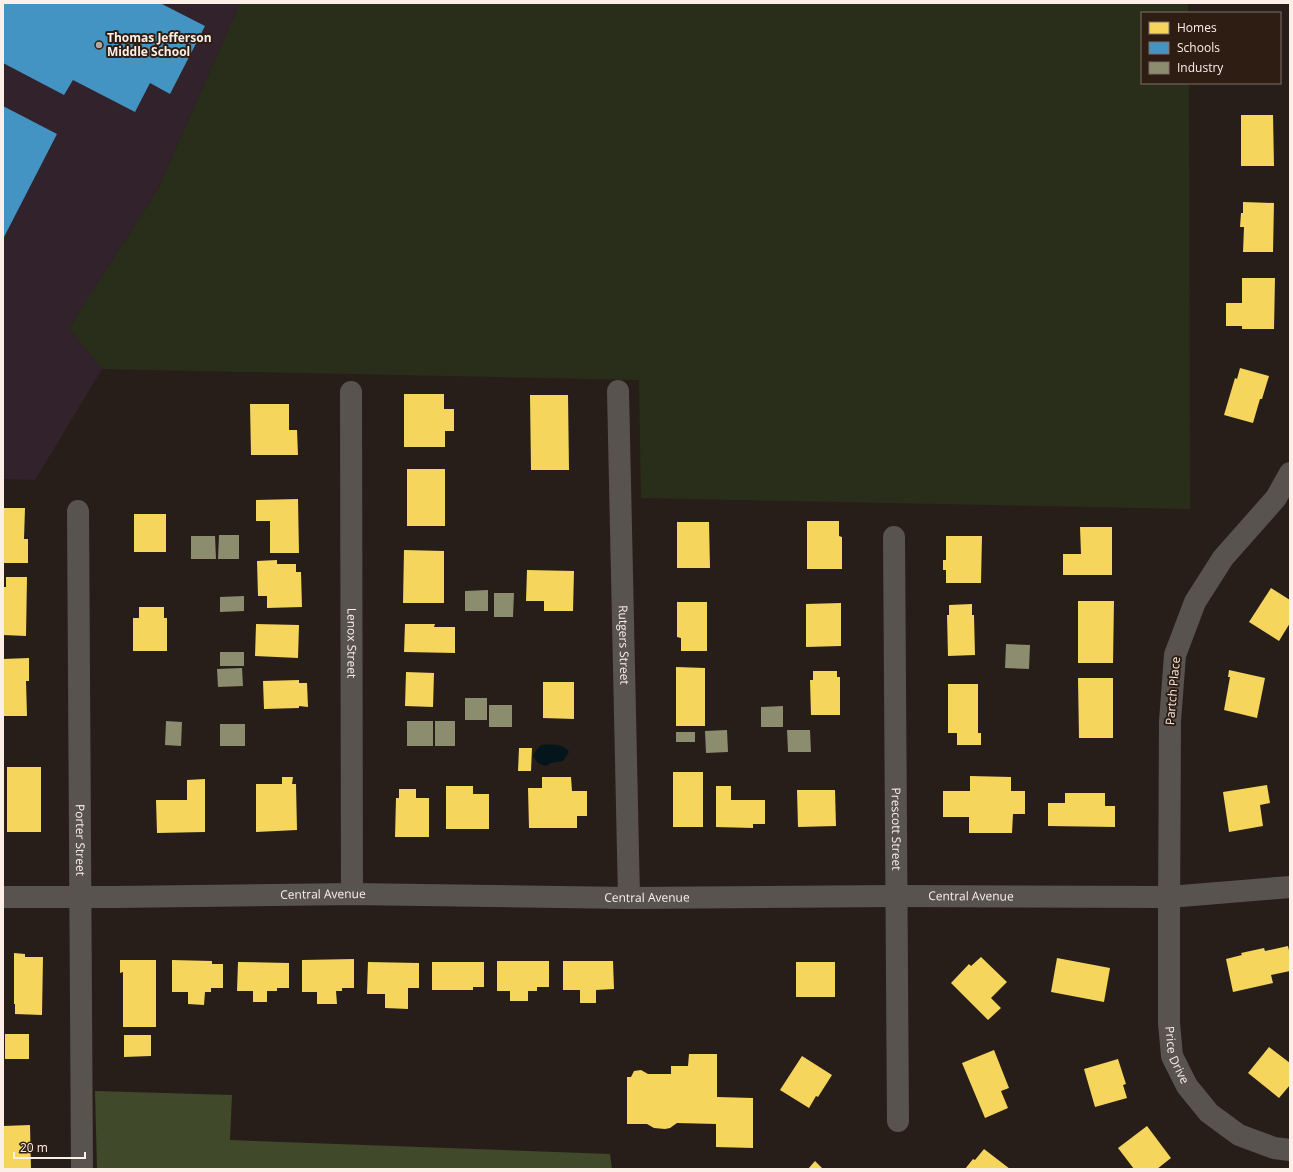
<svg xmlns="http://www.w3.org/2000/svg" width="1293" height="1172" font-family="'Open Sans',sans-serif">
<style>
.education{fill:#31222c}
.green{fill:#292e1b}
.forest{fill:#40492a}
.water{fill:#04151b}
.homes{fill:#f6d55c}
.schools{fill:#4393c3}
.industry{fill:#8c8c6e}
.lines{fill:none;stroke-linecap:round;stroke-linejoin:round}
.minor{stroke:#59534f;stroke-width:22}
.poi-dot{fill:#b1a6a0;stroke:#2e1d13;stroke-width:1.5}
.labels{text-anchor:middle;stroke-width:4;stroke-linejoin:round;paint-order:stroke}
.poi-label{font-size:12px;font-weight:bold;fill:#fbefe8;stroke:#2e1d13;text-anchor:start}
.street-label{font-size:12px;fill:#fbefe8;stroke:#2e1d13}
</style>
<rect width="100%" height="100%" fill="#281e19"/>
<path class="education" d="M3,3H240L158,189L69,328L102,369L35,480L3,479Z"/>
<path class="green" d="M240,3H1188V13H1142V83H1189L1190,509L641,498L639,380L102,369L69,328L158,189Z"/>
<path class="forest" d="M95,1091L232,1095L230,1140L610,1154L612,1169H97Z"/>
<path class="water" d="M541,745C549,744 565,744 569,752L563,761L551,763L546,766L538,763L533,756L537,749Z"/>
<g class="homes">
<path d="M1241,115H1273L1274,166H1241Z"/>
<path d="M1243,202L1274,203L1273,252H1243L1244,227H1240L1241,213H1243Z"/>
<path d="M1242,278H1275L1274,329H1242V326H1226V303H1242Z"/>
<path d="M1240,368L1269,376L1262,399H1260L1253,423L1224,415L1235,378L1237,379Z"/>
<path d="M404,394H444V409H454V431H445V447H404Z"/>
<path d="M530,395H568L569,470H531Z"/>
<path d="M250,404H289V430H297L298,455H251Z"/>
<rect x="407" y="469" width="38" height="57"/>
<path d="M298,499L299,553H270V521H256V500Z"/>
<path d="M3,508H25L24,539H28V563H3Z"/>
<rect x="134" y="514" width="32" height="38"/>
<path d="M807,521H839V536L842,537V569H807Z"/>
<path d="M677,522H709L710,568H677Z"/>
<path d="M1080,527H1112V575H1063V554H1081Z"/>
<path d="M946,536H982L981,583H946V570H943V560H946Z"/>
<path d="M404,550L444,551V603H403Z"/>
<path d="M277,560V564H296V572H301L302,607L267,608V596H258L257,561Z"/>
<path d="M527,570L574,571L573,611H544V601H526Z"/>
<path d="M6,577H27L26,636L3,635V587H6Z"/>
<path d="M1271,588L1290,600V623L1279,641L1249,622Z"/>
<path d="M1078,601H1114L1113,663H1078Z"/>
<path d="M677,602H707V651H681V638L677,637Z"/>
<path d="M841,603V646L806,647V604Z"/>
<path d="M972,604V615H974L975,655L948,656L947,615H949V605Z"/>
<path d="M139,607H164V618H167V651H133V618H139Z"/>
<path d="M256,624L299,625L298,658L255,656Z"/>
<path d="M405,624H435L434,627H455V653L404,652Z"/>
<path d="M29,658V681H26L27,716H3V659Z"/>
<path d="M676,667L705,668V726H676Z"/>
<path d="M1229,670L1265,678L1257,718L1224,710L1230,677H1228Z"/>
<path d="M813,671H837V677H840V715H811L810,680H813Z"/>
<path d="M406,672L434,673L433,707L405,706Z"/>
<path d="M1078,678H1113V738H1079Z"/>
<path d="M299,680V683H307L308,707L299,706V708L264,709L263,681Z"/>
<path d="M543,682H574V719L543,718Z"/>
<path d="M948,684H978V733H981V745H957V733H948Z"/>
<path d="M519,748H532L531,771H518Z"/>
<rect x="7" y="767" width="34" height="65"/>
<rect x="673" y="772" width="30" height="55"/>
<path d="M970,776L1011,777V791H1025V814H1013L1012,833H969V817H943V791H970Z"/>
<path d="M282,777H293L292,784H296L297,830L256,832V784H282Z"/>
<path d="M542,777H571L572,791H587V816H577V828H529L528,788H542Z"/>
<path d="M205,779V832L157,833L156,800H187V780Z"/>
<path d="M1267,785L1270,803L1260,805L1263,826L1229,832L1223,792Z"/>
<path d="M446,786H473V794H489V829H446Z"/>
<path d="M716,786H731V800H765V824H753V828L716,827Z"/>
<path d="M399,789H416V798H429V837H395L396,798H399Z"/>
<path d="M797,790H835L836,826L798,827Z"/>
<path d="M1065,793H1105V806H1115V827L1048,826V803H1065Z"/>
<path d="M1288,946L1290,955V971L1271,975L1273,983L1233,992L1226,959L1242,955L1241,953L1264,948L1265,951Z"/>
<path d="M14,953L25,954V957H43L42,1015L15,1014V1004H14Z"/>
<path d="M981,957L1007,982L991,998L1001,1008L988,1020L951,983L969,964L971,966Z"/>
<path d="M1057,958L1110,968L1104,1002L1051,992Z"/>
<path d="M354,959V988H342V991H336L337,1004H317V992H302V960Z"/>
<path d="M120,960H156V1027H123V972L120,973Z"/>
<path d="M172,960L212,961V964H223V988H211V992H205L204,1005L188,1004V992H172Z"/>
<path d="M497,961H549V987H537V991H528V1001H510V991H497Z"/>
<path d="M563,961H613L614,989L596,990V1003H580V990H563Z"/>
<path d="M238,962L289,963V988H277V991H267V1002H253V991H237Z"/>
<path d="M368,962L419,963V988H408V1009L385,1008V994H367Z"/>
<path d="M432,962H484V987H473V990H432Z"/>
<rect x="796" y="962" width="39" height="35"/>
<rect x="5" y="1034" width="24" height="25"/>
<path d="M124,1035H151V1056L124,1057Z"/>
<path d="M1269,1047L1290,1063V1085L1279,1098L1248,1073Z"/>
<path d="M994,1050L1009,1088L1001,1091L1008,1108L985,1118L962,1063Z"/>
<path d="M689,1054H717V1097L753,1098V1148L716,1147V1124L677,1123L670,1128L665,1129L654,1128L647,1124H627V1077H631L634,1071L641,1070L648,1074H671V1066H688Z"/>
<path d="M802,1056L832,1075L818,1097L816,1096L809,1108L780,1090Z"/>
<path d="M1118,1059L1126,1084L1123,1085L1127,1098L1095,1107L1084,1069Z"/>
<path d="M30,1125L31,1169H3V1126Z"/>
<path d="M1147,1126L1171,1158L1157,1169H1134L1118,1148Z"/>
<path d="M984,1149L1010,1169H965L973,1159L975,1160Z"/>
<path d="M815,1161L823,1169H808Z"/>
</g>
<g class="schools">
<path d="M3,3H160L205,26L170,94L150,83L135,112L73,80L64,95L3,63Z"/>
<path d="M3,106L57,134L3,239Z"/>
</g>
<g class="industry">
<path d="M219,535H239V559H218Z"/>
<path d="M191,536H215L216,559H191Z"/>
<path d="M488,590V611H465V591Z"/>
<path d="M494,593H514L513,617H494Z"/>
<path d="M244,596V611L220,612V597Z"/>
<path d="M1006,644L1030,645L1029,669L1005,668Z"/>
<rect x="220" y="652" width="24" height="14"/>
<path d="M242,668L243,686L218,687L217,669Z"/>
<rect x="465" y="698" width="22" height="22"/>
<rect x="489" y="705" width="23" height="22"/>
<path d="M783,706V727H761V707Z"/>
<path d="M166,721L182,722L181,746L165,745Z"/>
<rect x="407" y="721" width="26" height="25"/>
<rect x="435" y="721" width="20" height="25"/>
<rect x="220" y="724" width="25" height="22"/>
<path d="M727,730L728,752L706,753L705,731Z"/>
<path d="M787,730H810L811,752H788Z"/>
<rect x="676" y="732" width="19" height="10"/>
</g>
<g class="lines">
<g class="minor">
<path id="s1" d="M618,391L629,898"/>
<path id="s2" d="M351,392L352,894"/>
<path id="s3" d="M1290,473L1276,498L1223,558L1195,602L1175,655L1170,721L1169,924V1023L1172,1056L1187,1086L1209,1113L1239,1135L1274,1148L1290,1150"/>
<path id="s4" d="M78,511L82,1169"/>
<path id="s5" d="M894,537L898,1121"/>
<path id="s6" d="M3,897H114L352,894L629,898L897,896L1169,897L1290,887"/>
</g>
</g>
<circle class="poi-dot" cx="99" cy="45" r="4"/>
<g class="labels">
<g class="poi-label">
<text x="107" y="42">Thomas Jefferson<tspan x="107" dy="14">Middle School</tspan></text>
</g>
<g class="street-label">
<text dy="4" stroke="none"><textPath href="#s2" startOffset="251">Lenox Street</textPath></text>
<text dy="4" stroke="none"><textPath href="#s1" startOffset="254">Rutgers Street</textPath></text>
<text transform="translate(1173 691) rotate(-85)" y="4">Partch Place</text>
<text dy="4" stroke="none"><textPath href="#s5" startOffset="292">Prescott Street</textPath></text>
<text dy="4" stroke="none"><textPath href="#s4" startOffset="329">Porter Street</textPath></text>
<text dy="4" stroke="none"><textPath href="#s6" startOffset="320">Central Avenue</textPath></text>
<text dy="4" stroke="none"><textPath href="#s6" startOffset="968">Central Avenue</textPath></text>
<text dy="4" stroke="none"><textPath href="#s6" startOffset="644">Central Avenue</textPath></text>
<text dy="4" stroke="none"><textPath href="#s3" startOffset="619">Price Drive</textPath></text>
</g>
</g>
<rect width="1293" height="1172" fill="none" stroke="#fbefe8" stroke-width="8"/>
<rect x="1141" y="12" width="140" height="72" fill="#2e1d13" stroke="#807168"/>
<rect x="1149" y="22" width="20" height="12" fill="#f6d55c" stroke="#807168"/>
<text x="1177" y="32" font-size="12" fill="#fbefe8">Homes</text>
<rect x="1149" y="42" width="20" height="12" fill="#4393c3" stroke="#807168"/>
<text x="1177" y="52" font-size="12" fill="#fbefe8">Schools</text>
<rect x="1149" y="62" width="20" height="12" fill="#8c8c6e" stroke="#807168"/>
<text x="1177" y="72" font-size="12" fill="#fbefe8">Industry</text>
<path d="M14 1152v6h71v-6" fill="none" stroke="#fbefe8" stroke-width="2"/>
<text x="20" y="1152" font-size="12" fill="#fbefe8" stroke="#2e1d13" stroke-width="3" paint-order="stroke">20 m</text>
</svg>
